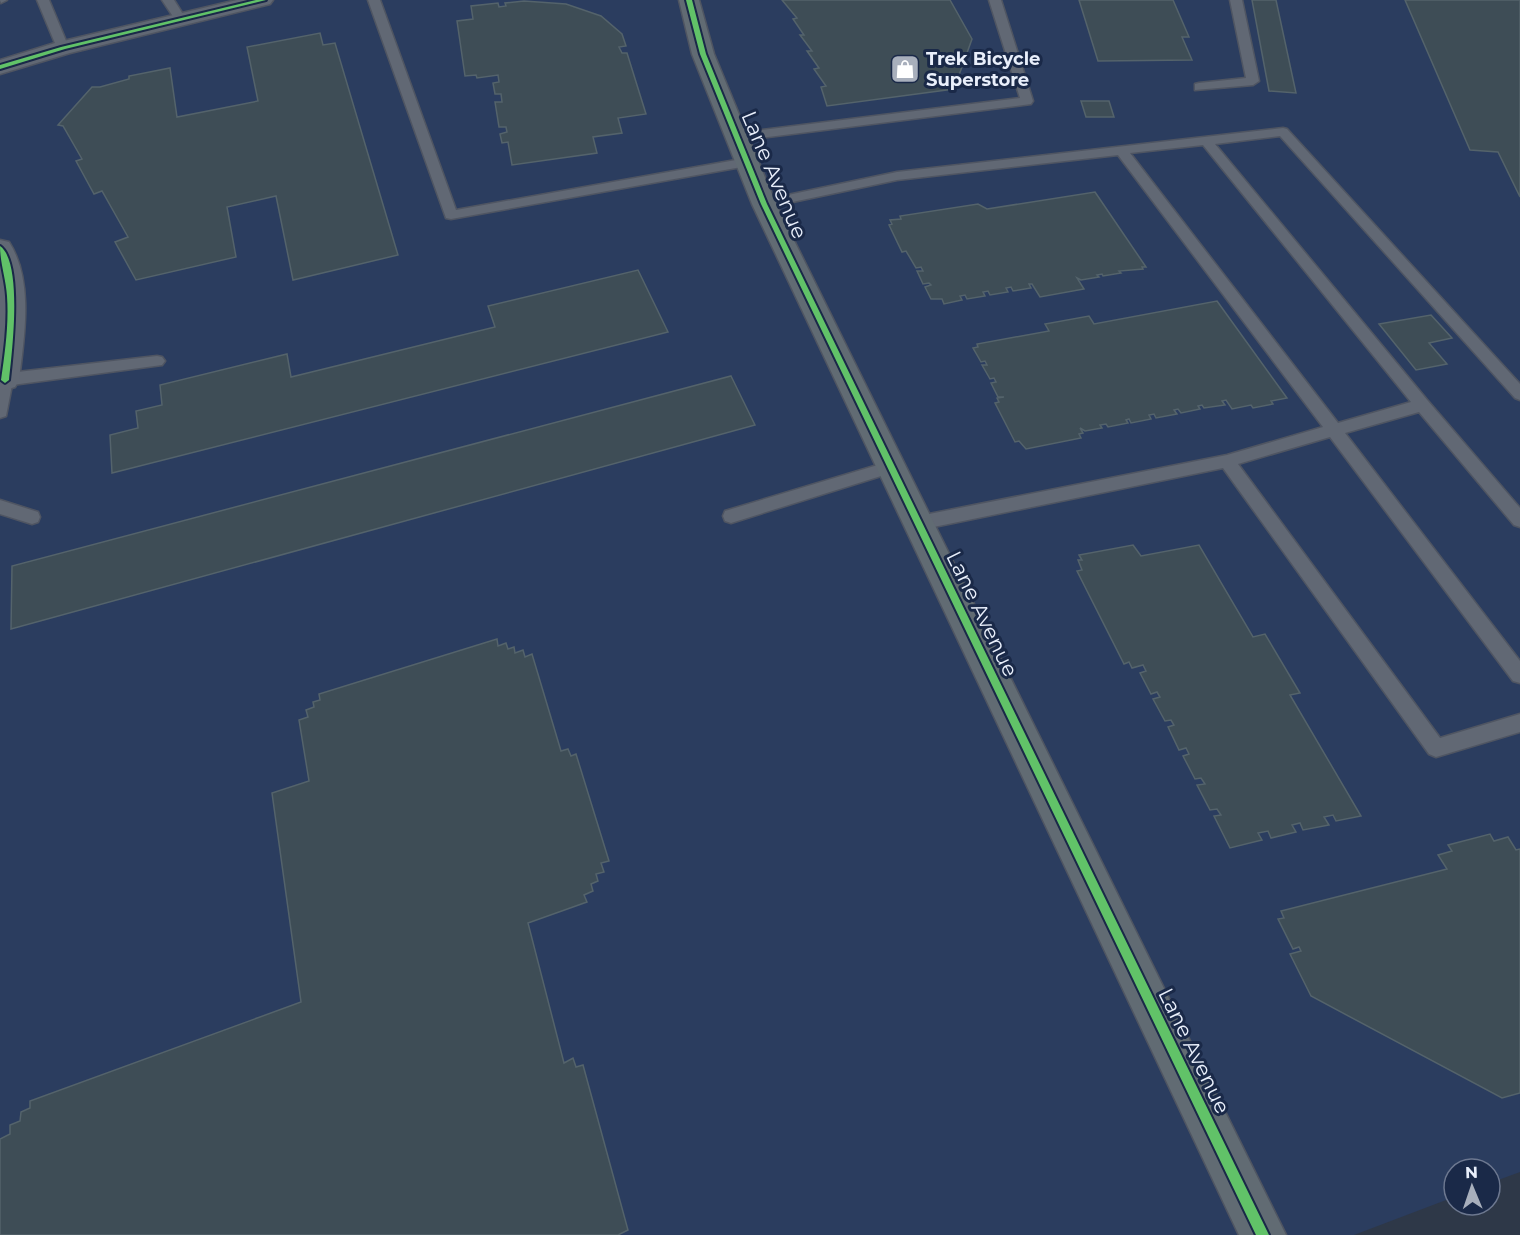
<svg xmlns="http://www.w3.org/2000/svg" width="1520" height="1235" font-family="Montserrat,sans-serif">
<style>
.built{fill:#2b3d5f}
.building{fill:#3e4d56;stroke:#54636b;stroke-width:1.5}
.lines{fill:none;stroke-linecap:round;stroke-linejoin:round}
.service-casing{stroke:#4f5562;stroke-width:3}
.minor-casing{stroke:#4f5562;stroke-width:3}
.tertiary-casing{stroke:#4f5562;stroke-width:3}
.secondary-casing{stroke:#4f5562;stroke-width:3}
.service{fill:#616874;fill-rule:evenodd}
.minor{fill:#616874;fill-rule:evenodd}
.tertiary{fill:#616874;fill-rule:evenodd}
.secondary{fill:#616b73;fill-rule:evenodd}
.cycleway-casing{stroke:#1a2948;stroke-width:4}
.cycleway{fill:#61c268;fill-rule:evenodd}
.labels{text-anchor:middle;stroke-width:6;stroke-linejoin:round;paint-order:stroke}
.far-poi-label{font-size:18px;font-weight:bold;fill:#e9effb;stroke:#1a2948;text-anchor:start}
.street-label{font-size:21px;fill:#e9effb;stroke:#1a2948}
</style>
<rect width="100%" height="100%" fill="#2e3848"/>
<path class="built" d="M0,0H1520V1172L1490,1183V1169H1454V1197L1354,1235H0Z"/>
<g class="building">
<path d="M782,0H950L972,39L954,89L827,106L821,87L826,86L814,69L819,68L807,51H812L800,35H804L793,19L797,18Z"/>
<path d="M1079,0H1173L1189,37H1182L1192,60L1098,61Z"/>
<path d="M1252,0H1276L1296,93L1269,91Z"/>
<path d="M1405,0H1520V197L1498,152L1470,150Z"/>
<path d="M524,1L566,4L601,16L622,34L626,46L619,47L622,53H627L646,114L618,118L622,133L593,137L597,153L512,165L508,142L502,143L500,134L507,132L506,127H499L495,102H502L501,94H495L493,83L499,82L498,75L477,78L476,75L465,76L457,21L473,19L471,6L498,3L499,7L506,6L505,3Z"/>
<path d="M320,33L323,45L335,43L398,255L293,280L276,196L227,207L236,257L136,280L115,242L128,237L102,191L94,194L76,161L82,159L63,126L58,125L92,87H100L129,79V76L170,68L177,117L258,101L247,47Z"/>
<path d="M1081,101H1109L1114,117H1086Z"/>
<path d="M1095,192L1146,267H1142L1143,269L1119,271L1121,273L1103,276L1102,274L1097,275L1099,277L1081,280L1077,278L1084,289L1040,297L1032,284H1029L1031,288L1013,291L1011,287L1006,288L1008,292L990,295L988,291L983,292L985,296L967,299L965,295L960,296L962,300L944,304L942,299H931L925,287L931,285L929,283L923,284L917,271H923L921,267L916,268L906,251L902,252L889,225L892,224L890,220L901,219L900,216L978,204L987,209Z"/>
<path d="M638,270L668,332L112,473L110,435L138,428L136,411L162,405L160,385L287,354L291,377L495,327L488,306Z"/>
<path d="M1217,301L1287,398L1271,401L1273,404L1253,408L1251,405L1232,409L1226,400L1222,401L1225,405L1204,408L1202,405L1198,406L1200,409L1181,413L1178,409L1174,410L1177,414L1156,418L1154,414L1149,415L1151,419L1131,423L1129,419L1126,420L1128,423L1108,427L1106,424L1100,425L1102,428L1085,431L1080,428L1083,433L1079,434L1081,438L1026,449L1019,441L1015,442L995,403L999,402L997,398L1004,397H998L991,383L996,382L994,378L990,379L982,365H987L985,361L981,362L973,348L978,347L977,344L1049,331L1045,324L1089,316L1094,324Z"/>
<path d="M1431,315L1452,338L1429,343L1447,364L1416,370L1379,324Z"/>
<path d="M731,376L755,425L11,629L12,566Z"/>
<path d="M1133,545L1141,556L1199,545L1253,637L1265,634L1300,693L1290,695L1361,816L1336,821L1333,815L1324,817L1329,825L1303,830L1300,823L1292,825L1296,832L1271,838L1268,831L1258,833L1262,840L1230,848L1214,816L1221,815L1217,809L1210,810L1197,785L1205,784L1201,778L1195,779L1183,756L1189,754L1186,748L1179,750L1168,727L1174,725L1171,720L1165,721L1153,699L1160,697L1157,692L1151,694L1140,673L1146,671L1143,665L1132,668L1129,662L1124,664L1077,571L1082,570L1078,560H1082L1079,555Z"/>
<path d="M497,639L498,646L506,643L508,649L514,647L515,653L523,650L525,657L532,654L561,751L568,749L571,756L576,754L609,861L601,863L604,872L596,874L598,881L591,884L593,891L584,895L587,902L528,923L564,1063L573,1058L576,1067L583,1065L628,1230L618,1235H0V1139L10,1134V1125L20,1121L21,1112L30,1108V1101L301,1002L272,793L309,781L299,720L308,717L306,710L314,707L313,702L320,700L319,694Z"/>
<path d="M1490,834L1494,841L1508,837L1516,850L1520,849V1093L1502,1098L1311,996L1290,954L1301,951L1299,947L1293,949L1278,919L1284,918L1281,911L1447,869L1438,855L1452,851L1448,845Z"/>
</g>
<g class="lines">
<g class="service-casing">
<g id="service">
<path d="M0,0H7L1,3Z"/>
<path d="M37,0H49L69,48L67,50L63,51L57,48Z"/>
<path d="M162,0H174L186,19L184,21H176Z"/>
<path d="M368,0H380L456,210L747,158L753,162L747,166L451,219L446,218Z"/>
<path d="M989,0H1001L1033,101L1031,104L737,141L731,137L737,133L1020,98Z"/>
<path d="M1230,0H1242L1259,81L1253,85L1195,90V84L1199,83L1246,78Z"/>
<path d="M1283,128L1287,129L1520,384V400L1515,398L1280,136L1215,144L1428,401L1520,508V527L1514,525L1419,412L1345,433L1520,661V683L1513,681L1330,437L1238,464L1440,738L1520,714V732L1436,757L1429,754L1223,468L919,530L913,528L911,523L913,518L919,516L1227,455L1323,427L1118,155L897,180L764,208L757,204L764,200L897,172ZM1203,145L1411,402L1338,423L1130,153Z"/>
<path d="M157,356L162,357L165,361L162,365L12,385L6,416L0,418V374Z"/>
<path d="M891,461L897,463L899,467L897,471L731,523L725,521L723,516L725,511Z"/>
<path d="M0,500L38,512L40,517L38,522L32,524L0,514Z"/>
</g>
</g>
<g class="minor-casing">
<path id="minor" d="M0,240L9,242C34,281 24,337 19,380L15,387L5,390L0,389Z"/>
</g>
<g class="tertiary-casing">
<path id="tertiary" d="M237,0H273L270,4L70,53L0,74V60L55,43Z"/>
</g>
<g class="secondary-casing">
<path id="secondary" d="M679,0H699L714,54L776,204L1286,1235H1239L752,204L692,54Z"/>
</g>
<use href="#service" class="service"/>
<use href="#minor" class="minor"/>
<use href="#tertiary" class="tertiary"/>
<use href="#secondary" class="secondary"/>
<g class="cycleway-casing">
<g id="cycleway">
<path d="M256,0H266L65,49L0,69V65L61,47Z"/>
<path d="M686,0H692L706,54L767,204L1269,1235H1256L761,204L700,54Z"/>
<path d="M0,246C23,262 12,353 9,380L5,383L1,380C5,352 9,324 7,296C6,279 0,263 0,246Z"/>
</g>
</g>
<use href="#cycleway" class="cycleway"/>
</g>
<defs>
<g id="shop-square" transform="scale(1.5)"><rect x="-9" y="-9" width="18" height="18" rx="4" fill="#a8afbc" stroke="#1a2948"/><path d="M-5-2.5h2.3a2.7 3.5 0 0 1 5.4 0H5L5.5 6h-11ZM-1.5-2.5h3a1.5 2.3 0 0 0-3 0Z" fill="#fff"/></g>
</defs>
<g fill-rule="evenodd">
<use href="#shop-square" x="905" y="69"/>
</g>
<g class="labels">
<g class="far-poi-label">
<text x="926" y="65">Trek Bicycle<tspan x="926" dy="21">Superstore</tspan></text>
</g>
<g class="street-label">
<text transform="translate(774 175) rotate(67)" y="7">Lane Avenue</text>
<text transform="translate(982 614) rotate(64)" y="7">Lane Avenue</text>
<text transform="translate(1194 1051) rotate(64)" y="7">Lane Avenue</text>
</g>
</g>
<g transform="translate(1472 1187) rotate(358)"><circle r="28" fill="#1a2948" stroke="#6d7890" stroke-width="1.5"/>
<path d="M0-4.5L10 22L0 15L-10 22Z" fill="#a8afbc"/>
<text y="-9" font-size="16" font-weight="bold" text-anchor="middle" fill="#e9effb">N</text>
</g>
</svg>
